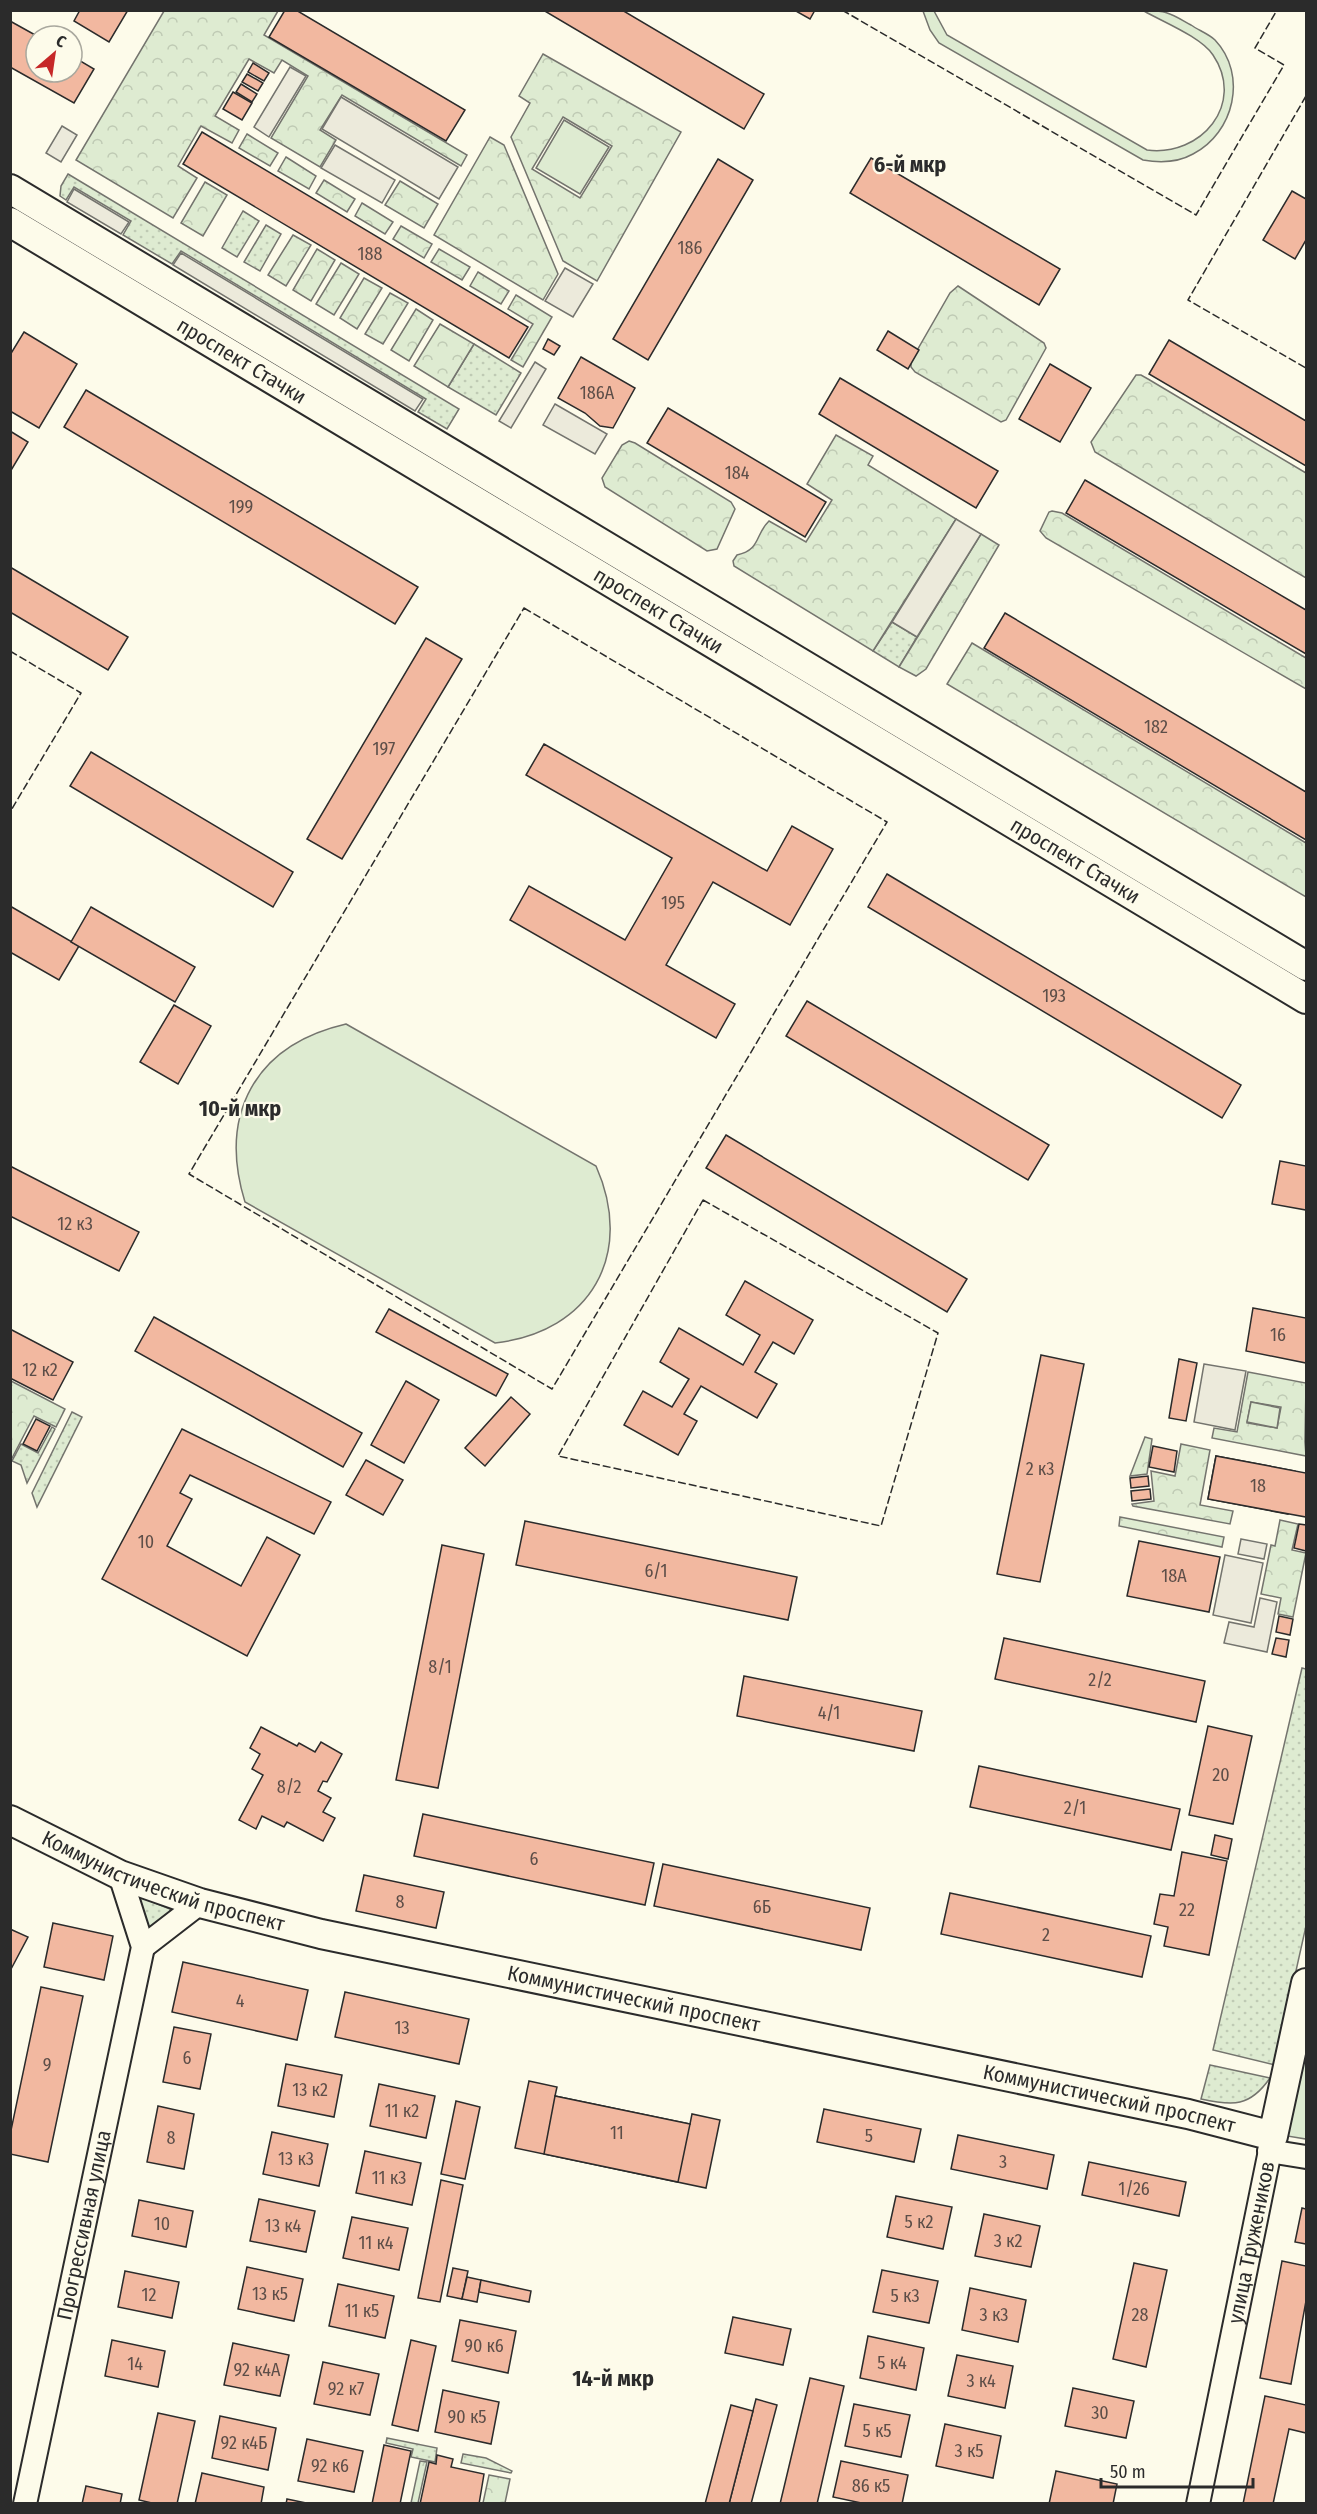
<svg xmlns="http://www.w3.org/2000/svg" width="1317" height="2514" font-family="'Fira Sans Condensed',sans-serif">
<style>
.grass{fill:url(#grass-dots);stroke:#74746e;stroke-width:1.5}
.forest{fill:url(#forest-crowns);stroke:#74746e;stroke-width:1.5;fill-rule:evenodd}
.park{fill:#deebd1;stroke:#74746e;stroke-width:1.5}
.parking{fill:#eceadb;stroke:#74746e;stroke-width:1.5}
.building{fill:#f2b8a0;stroke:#2b2b2b;stroke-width:1.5}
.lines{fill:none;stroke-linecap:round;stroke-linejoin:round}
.minor-casing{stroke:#2b2b2b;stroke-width:26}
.major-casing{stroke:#2b2b2b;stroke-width:32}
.minor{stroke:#fdfbea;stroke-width:22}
.major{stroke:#fdfbea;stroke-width:28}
.fence{stroke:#2b2b2b;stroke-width:1.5;stroke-dasharray:8 3;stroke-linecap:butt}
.labels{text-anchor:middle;stroke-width:4.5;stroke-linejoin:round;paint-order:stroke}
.number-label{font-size:18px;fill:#5d4e48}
.street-label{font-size:21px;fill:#2b2b2b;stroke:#fdfbea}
.neighbourhood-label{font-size:22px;font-weight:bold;fill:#2b2b2b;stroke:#fdfbea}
</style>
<defs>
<pattern id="grass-dots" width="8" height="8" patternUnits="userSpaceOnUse" patternTransform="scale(1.5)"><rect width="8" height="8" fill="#deebd1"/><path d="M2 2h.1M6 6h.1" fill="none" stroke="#bfcab4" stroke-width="1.8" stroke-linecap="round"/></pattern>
<pattern id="forest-crowns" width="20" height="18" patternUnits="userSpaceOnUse" patternTransform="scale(1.5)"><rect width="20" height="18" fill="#deebd1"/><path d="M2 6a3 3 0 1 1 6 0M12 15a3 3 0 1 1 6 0" fill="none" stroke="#bfcab4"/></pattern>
</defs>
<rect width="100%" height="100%" fill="#fdfbea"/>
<g class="grass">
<path d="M68,174L459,409L447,429L418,412L426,399L181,251L172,264L123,235L131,221L74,187L66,200L60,196L61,186Z"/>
<path d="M243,211L259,221L237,257L222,248Z"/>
<path d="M266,225L281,234L260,271L244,262Z"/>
<path d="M474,344L521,373L496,415L448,387Z"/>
<path d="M892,622L917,637L899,667L873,651Z"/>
<path d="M72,1412L82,1417L37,1507L32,1493Z"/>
<path d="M52,1427L55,1429L27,1483L21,1465L12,1461L21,1444L38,1453Z"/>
<path d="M1302,1668L1306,1669V1926L1275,2065L1213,2050Z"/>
<path d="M143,1898L170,1909L171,1914L145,1932L137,1899Z"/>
<path d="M1210,2065L1270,2078C1250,2107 1233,2106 1201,2099Z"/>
<path d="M387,2438L437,2448L435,2462L411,2457L413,2449L386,2443Z"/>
<path d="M463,2454L486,2458L512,2471L511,2473L461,2463Z"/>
</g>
<g class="forest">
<path d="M164,11H278L264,35L467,155L461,166L342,95L320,130L336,140L320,167L271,138L308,76L282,60L274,73L249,59L215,116L239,130L232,143L201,126L178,166L197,178L173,218L76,160Z"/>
<path d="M543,54L681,132L597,281L563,261L511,137L530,103L519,96ZM563,117L612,146L580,198L532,169Z"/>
<path d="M247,134L278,153L270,166L239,148Z"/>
<path d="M490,137L504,145L558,274L543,300L434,235Z"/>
<path d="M286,157L316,176L309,189L278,171Z"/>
<path d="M324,180L355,199L347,212L316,193Z"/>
<path d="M400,181L438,204L424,228L385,205Z"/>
<path d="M205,182L227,195L203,236L181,223Z"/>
<path d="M362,203L393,222L385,234L355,216Z"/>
<path d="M401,226L432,244L424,258L393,239Z"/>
<path d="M293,235L311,245L286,286L268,275Z"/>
<path d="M317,249L335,260L311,301L293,290Z"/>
<path d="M439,249L470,267L462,280L431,262Z"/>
<path d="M341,263L359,274L334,315L316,304Z"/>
<path d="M478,272L509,291L501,304L470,286Z"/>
<path d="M364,278L382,288L357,329L340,318Z"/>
<path d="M958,286L1044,343L1046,348L1006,420L1001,422L915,372L911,367V361L950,293Z"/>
<path d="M390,293L408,303L383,344L365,334Z"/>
<path d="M516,295L552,317L523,367L511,360L533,324L508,309Z"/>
<path d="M416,309L433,320L409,361L391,350Z"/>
<path d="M440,324L474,344L448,387L414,366Z"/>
<path d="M1136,375H1141L1148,379L1306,473V578L1095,452L1091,442Z"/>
<path d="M836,435L873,456L868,465L956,519L873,651L734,566L733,561L737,555C761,550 755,534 769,521L806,542L832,500L807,484Z"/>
<path d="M629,441L635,443L731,502L735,509L717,549L707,551L605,487L602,478L622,445Z"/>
<path d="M1052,511L1062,513L1306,658V689L1046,538L1040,531L1049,512Z"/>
<path d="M981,534L999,545L926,669L916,676L899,667Z"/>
<path d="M972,643L1306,843V897L947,684Z"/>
<path d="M1248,1372L1306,1383L1305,1442L1306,1456L1212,1438L1214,1428L1237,1432ZM1251,1402L1281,1407L1277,1428L1247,1423Z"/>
<path d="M11,1381L65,1409L56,1427L34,1416L11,1460Z"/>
<path d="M1145,1437L1152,1439L1147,1474L1130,1476Z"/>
<path d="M1181,1444L1210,1450L1200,1505L1233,1511L1230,1524L1133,1506L1132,1504L1154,1501L1151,1471L1175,1476Z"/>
<path d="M1120,1517L1224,1537L1222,1547L1119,1526Z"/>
<path d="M1280,1520L1298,1524L1292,1550L1306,1553L1293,1617L1278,1614L1281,1598L1261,1594L1271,1545L1275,1546Z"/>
<path d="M420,2461L427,2462L418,2503H411Z"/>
<path d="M489,2475L510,2479L505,2503H483Z"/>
</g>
<g class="park">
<path d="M923,11H934L947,35L1147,150C1201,157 1246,104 1213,55C1201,37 1163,22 1144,11C1167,10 1171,14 1191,25C1198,30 1209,34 1215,40C1248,75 1234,133 1193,154C1177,163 1160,163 1143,160L939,43L930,30Z"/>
<path d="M564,120L609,147L580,194L536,168Z"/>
<path d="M346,1024L596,1166C635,1254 591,1332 495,1343L245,1202C218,1114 255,1045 346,1024Z"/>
<path d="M1251,1402L1280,1408L1277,1428L1247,1422Z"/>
<path d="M1306,2043V2139L1287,2136Z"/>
</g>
<g class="parking">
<path d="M290,67L306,76L269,137L254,127Z"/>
<path d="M341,97L458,167L439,199L322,129Z"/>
<path d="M62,126L77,135L61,162L46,153Z"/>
<path d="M335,145L395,180L382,203L321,168Z"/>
<path d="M74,189L129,222L121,234L67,202Z"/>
<path d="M181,253L423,399L415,411L173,265Z"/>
<path d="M565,268L593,284L573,317L545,301Z"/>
<path d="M535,362L546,369L511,428L499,421Z"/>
<path d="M555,404L607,434L595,454L543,425Z"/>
<path d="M956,519L981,534L917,637L892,622Z"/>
<path d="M1204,1364L1246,1371L1235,1430L1194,1422Z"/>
<path d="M1241,1539L1267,1544L1264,1559L1238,1554Z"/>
<path d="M1225,1555L1263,1563L1251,1623L1213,1615Z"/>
<path d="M1260,1598L1277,1602L1267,1652L1224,1643L1229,1622L1254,1627Z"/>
</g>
<g class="building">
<path d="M80,10H128L109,42L74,21Z"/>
<path d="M285,10H296L465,110L446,141L269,37Z"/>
<path d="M543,10H622L764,94L744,129Z"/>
<path d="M794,10H815L810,19Z"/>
<path d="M10,21L37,36L36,72H72V56L94,69L74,103L10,67Z"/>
<path d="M253,63L269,73L264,81L248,72Z"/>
<path d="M247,74L263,83L258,91L242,82Z"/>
<path d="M241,84L257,94L252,102L236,92Z"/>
<path d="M233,92L252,103L242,120L223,109Z"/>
<path d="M202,132L528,327L509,358L183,164Z"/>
<path d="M871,158L1060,269L1039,305L850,193Z"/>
<path d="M718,159L753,180L648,360L613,339Z"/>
<path d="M1292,191L1306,199V240L1295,259L1263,240Z"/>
<path d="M888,331L919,350L908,369L877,350Z"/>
<path d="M24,332L77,364L39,428L10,411V355Z"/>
<path d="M548,339L560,346L554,355L543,349Z"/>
<path d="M1169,340L1306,421V466L1149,374Z"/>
<path d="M581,357L635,388L613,428L600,426L585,413L558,398Z"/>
<path d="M1050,364L1091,388L1060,442L1019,419Z"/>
<path d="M840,378L998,471L976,508L819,414Z"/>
<path d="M86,390L418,587L395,624L64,427Z"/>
<path d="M668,408L826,502L805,537L647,443Z"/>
<path d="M10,431L28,442L10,472Z"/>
<path d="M1085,480L1306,610V654L1066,513Z"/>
<path d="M10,567L128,637L108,670L10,612Z"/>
<path d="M1005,613L1306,792V840L984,648Z"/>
<path d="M426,638L462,659L342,859L307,839Z"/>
<path d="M544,744L767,871L792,826L833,849L790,925L713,882L666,965L735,1004L716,1038L510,920L529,886L625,940L672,858L526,775Z"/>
<path d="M91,752L293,872L273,907L70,786Z"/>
<path d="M887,874L1241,1085L1222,1118L868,907Z"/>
<path d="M10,906L79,946L59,980L10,952Z"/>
<path d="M91,907L195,967L175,1002L71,942Z"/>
<path d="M807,1001L1049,1145L1028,1180L786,1036Z"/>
<path d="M174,1005L211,1026L178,1084L140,1062Z"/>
<path d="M726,1135L967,1279L947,1312L706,1168Z"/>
<path d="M1280,1161L1306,1166V1210L1272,1204Z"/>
<path d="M10,1166L139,1232L119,1271L10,1216Z"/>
<path d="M745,1281L813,1320L794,1354L773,1342L755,1372L777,1384L757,1418L701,1386L684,1414L697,1421L678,1455L624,1425L643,1391L672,1407L689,1379L660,1362L679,1328L743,1365L760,1335L726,1315Z"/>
<path d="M1253,1308L1306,1318V1363L1246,1351Z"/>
<path d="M389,1309L508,1374L496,1396L376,1332Z"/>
<path d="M154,1317L362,1433L343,1467L135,1351Z"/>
<path d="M10,1329L73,1362L53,1400L10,1378Z"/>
<path d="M1041,1355L1084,1364L1040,1582L997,1574Z"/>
<path d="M1179,1359L1197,1363L1186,1421L1169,1418Z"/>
<path d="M406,1381L439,1400L404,1463L371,1445Z"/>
<path d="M511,1397L530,1414L485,1466L465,1448Z"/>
<path d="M36,1419L50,1426L37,1451L23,1444Z"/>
<path d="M182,1429L331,1502L314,1534L190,1475L180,1493L192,1499L167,1546L241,1586L267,1537L300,1555L247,1656L102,1579Z"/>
<path d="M1153,1446L1177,1451L1174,1472L1149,1467Z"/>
<path d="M1216,1456L1295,1471L1288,1514L1208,1499Z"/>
<path d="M1216,1456L1306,1473V1517L1208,1499Z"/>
<path d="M366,1460L403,1480L383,1515L346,1495Z"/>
<path d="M1148,1476L1149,1486L1131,1488L1130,1478Z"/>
<path d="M1150,1489L1151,1499L1132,1501L1131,1491Z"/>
<path d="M525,1521L797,1577L788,1620L516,1565Z"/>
<path d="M1299,1524L1306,1525V1551L1294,1548Z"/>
<path d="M1139,1541L1220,1557L1209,1612L1127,1596Z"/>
<path d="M442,1545L484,1554L438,1788L396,1780Z"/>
<path d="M1279,1616L1293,1619L1290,1635L1276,1632Z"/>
<path d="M1004,1638L1205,1681L1196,1722L995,1679Z"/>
<path d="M1276,1638L1289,1640L1286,1657L1272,1654Z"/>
<path d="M744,1676L922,1711L914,1751L737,1716Z"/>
<path d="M1208,1726L1252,1736L1233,1824L1189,1815Z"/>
<path d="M261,1727L297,1746L299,1743L315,1752L321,1742L342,1754L327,1782L323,1781L318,1791L331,1798L323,1812L335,1818L323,1841L287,1822L284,1827L262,1816L256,1829L239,1820L263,1775L252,1769L260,1754L250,1748Z"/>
<path d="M979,1766L1180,1809L1171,1850L970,1807Z"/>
<path d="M423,1814L654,1863L645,1905L414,1856Z"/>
<path d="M1215,1835L1232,1839L1228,1859L1211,1855Z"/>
<path d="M1182,1852L1227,1861L1209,1955L1164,1946L1168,1927L1154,1924L1160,1894L1174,1896Z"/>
<path d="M663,1864L870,1908L861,1950L654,1906Z"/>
<path d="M364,1875L444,1892L436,1928L356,1911Z"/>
<path d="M950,1893L1151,1936L1142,1977L941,1934Z"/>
<path d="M53,1923L113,1936L104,1980L44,1967Z"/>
<path d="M10,1929L28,1937L10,1971Z"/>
<path d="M183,1962L308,1990L297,2040L172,2012Z"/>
<path d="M41,1987L83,1996L48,2162L10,2154V2135Z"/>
<path d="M345,1992L469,2019L459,2064L335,2037Z"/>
<path d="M174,2027L211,2034L200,2089L163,2082Z"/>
<path d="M286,2064L342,2075L334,2117L278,2106Z"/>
<path d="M529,2081L557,2087L555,2096L690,2124L692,2114L720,2120L706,2188L515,2148Z"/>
<path d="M379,2084L435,2096L426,2138L370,2126Z"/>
<path d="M555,2096L690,2124L678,2182L544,2154Z"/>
<path d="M456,2101L480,2107L465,2179L441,2174Z"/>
<path d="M158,2106L194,2114L184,2169L147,2162Z"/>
<path d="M824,2109L921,2129L914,2162L817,2142Z"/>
<path d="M272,2132L328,2144L319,2186L263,2174Z"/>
<path d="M958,2135L1054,2155L1047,2189L951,2169Z"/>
<path d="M365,2151L421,2163L412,2205L356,2193Z"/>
<path d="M1089,2162L1186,2182L1179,2216L1082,2195Z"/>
<path d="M441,2180L463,2185L440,2302L418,2298Z"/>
<path d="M896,2196L952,2207L943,2249L887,2237Z"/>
<path d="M259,2199L315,2211L306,2252L250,2241Z"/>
<path d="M139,2200L193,2211L186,2247L132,2236Z"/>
<path d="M1302,2208L1306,2209V2244L1295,2242Z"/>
<path d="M984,2214L1040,2226L1031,2267L975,2256Z"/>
<path d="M352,2217L408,2228L399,2270L343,2258Z"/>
<path d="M1282,2261L1306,2266V2301L1291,2384L1260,2378Z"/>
<path d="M1134,2263L1167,2270L1146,2367L1113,2359Z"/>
<path d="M247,2267L303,2279L294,2321L238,2309Z"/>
<path d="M453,2268L468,2271L462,2299L447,2296Z"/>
<path d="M882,2270L938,2281L929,2323L873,2312Z"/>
<path d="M125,2271L179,2282L172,2318L118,2307Z"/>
<path d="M467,2277L481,2280L477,2302L462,2299Z"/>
<path d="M481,2280L531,2291L529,2302L479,2292Z"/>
<path d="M338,2284L394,2296L385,2338L329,2326Z"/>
<path d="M970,2288L1026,2300L1018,2342L962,2330Z"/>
<path d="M733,2317L791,2329L783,2365L725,2353Z"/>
<path d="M460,2320L516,2331L508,2373L452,2361Z"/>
<path d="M868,2336L924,2348L916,2390L860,2378Z"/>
<path d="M112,2340L165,2351L158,2387L105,2376Z"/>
<path d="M411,2340L436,2346L418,2431L392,2425Z"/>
<path d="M233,2343L289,2355L280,2396L224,2385Z"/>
<path d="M957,2355L1013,2366L1005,2408L948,2396Z"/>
<path d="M323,2362L379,2374L370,2415L314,2404Z"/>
<path d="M810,2378L844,2386L817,2504H780Z"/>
<path d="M1073,2388L1134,2401L1126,2438L1065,2426Z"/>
<path d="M443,2390L499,2402L491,2444L435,2432Z"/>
<path d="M1265,2396L1306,2405V2433L1289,2429L1273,2504H1243Z"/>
<path d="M756,2399L777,2405L751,2504H729Z"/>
<path d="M854,2404L910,2415L901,2457L845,2446Z"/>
<path d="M731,2405L753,2411L729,2504H705Z"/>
<path d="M158,2413L195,2421L177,2504H156L139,2500Z"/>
<path d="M220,2416L276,2428L268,2470L212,2458Z"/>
<path d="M945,2424L1001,2436L993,2478L936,2466Z"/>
<path d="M307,2439L363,2451L354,2492L298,2481Z"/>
<path d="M384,2445L411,2451L400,2504H372Z"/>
<path d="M437,2455L453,2459L451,2467L484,2474L479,2504H420L429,2462L436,2464Z"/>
<path d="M841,2461L908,2475L902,2504H866L833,2497Z"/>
<path d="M1056,2471L1117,2484L1113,2504H1049Z"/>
<path d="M202,2473L264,2487L261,2504H195Z"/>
<path d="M86,2486L122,2494L120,2504H82Z"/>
<path d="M287,2499L311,2504H286Z"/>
</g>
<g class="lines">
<g class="minor-casing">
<g id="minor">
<path d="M143,1947L200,1903"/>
<path d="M1269,2151L1306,2157"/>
<path id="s1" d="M25,2504L143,1947L120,1875"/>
<path id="s2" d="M1198,2504L1273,2136"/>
</g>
</g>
<g class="major-casing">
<g id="major">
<path d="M10,189L1306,966"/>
<path id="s3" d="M10,222L1306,999"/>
<path id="s4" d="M10,1820L120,1875L200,1903L321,1934L1188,2114L1273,2136L1306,1983"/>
</g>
</g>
<use href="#minor" class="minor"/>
<use href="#major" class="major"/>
<g class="fence">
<path d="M842,10L1196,215L1284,65L1255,48L1277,10"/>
<path d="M1306,96L1188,300L1306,368"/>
<path d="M524,608L887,822L552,1389L189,1174Z"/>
<path d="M10,651L81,693L10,812"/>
<path d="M703,1200L938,1333L881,1526L558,1456Z"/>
</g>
</g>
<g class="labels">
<g class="number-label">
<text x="690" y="254">186</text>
<text x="370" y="260">188</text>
<text x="597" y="399">186А</text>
<text x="737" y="479">184</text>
<text x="241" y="513">199</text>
<text x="1156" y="733">182</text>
<text x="384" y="755">197</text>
<text x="673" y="909">195</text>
<text x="1054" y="1002">193</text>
<text x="75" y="1230">12 к3</text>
<text x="1278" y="1341">16</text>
<text x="40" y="1376">12 к2</text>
<text x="1040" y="1475">2 к3</text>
<text x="1258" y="1492">18</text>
<text x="146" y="1548">10</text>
<text x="656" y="1577">6/1</text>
<text x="1174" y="1582">18А</text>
<text x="440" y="1673">8/1</text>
<text x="1100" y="1686">2/2</text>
<text x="829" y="1719">4/1</text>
<text x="1221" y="1781">20</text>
<text x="289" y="1793">8/2</text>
<text x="1075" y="1814">2/1</text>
<text x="534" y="1865">6</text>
<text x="400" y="1908">8</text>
<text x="762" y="1913">6Б</text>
<text x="1187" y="1916">22</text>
<text x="1046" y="1941">2</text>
<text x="240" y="2007">4</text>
<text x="402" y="2034">13</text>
<text x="187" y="2064">6</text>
<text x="47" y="2071">9</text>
<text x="310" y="2096">13 к2</text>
<text x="402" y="2117">11 к2</text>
<text x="617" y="2139">11</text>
<text x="869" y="2142">5</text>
<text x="171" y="2144">8</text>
<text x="296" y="2165">13 к3</text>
<text x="1003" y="2168">3</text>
<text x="389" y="2184">11 к3</text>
<text x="1134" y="2195">1/26</text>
<text x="919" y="2228">5 к2</text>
<text x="162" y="2230">10</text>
<text x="283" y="2232">13 к4</text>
<text x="1008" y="2247">3 к2</text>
<text x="376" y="2249">11 к4</text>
<text x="270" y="2300">13 к5</text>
<text x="149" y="2301">12</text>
<text x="905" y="2302">5 к3</text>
<text x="362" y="2317">11 к5</text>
<text x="994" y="2321">3 к3</text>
<text x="1140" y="2321">28</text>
<text x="484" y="2352">90 к6</text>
<text x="892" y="2369">5 к4</text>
<text x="135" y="2370">14</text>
<text x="257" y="2376">92 к4А</text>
<text x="981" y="2387">3 к4</text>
<text x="346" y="2395">92 к7</text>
<text x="1100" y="2419">30</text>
<text x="467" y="2423">90 к5</text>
<text x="877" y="2437">5 к5</text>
<text x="244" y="2449">92 к4Б</text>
<text x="969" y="2457">3 к5</text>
<text x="330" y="2472">92 к6</text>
<text x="871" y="2492">86 к5</text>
</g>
<g class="street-label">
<text dy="7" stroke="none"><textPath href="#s3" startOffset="270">проспект Стачки</textPath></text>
<text dy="7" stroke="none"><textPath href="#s3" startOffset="756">проспект Стачки</textPath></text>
<text dy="7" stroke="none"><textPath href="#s3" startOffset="1242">проспект Стачки</textPath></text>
<text dy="7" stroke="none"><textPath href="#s4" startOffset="166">Коммунистический проспект</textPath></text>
<text dy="7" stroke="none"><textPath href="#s4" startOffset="652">Коммунистический проспект</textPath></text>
<text dy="7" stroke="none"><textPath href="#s4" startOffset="1138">Коммунистический проспект</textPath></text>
<text dy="7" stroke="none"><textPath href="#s1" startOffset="285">Прогрессивная улица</textPath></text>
<text dy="7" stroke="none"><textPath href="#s2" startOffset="267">улица Тружеников</textPath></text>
</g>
<g class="neighbourhood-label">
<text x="910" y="172">6-й мкр</text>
<text x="240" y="1116">10-й мкр</text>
<text x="613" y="2386">14-й мкр</text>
</g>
</g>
<rect width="1317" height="2514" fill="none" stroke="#2b2b2b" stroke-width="24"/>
<g transform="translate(54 54) rotate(29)"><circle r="28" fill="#fdfbea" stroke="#a9a89e" stroke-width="1.5"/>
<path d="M0-4.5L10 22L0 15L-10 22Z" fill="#c62828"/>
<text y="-9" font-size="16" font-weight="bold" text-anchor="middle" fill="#2b2b2b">С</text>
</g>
<path d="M1101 2478v9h152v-9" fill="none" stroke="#2b2b2b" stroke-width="3"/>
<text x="1110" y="2478" font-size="18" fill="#2b2b2b" stroke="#fdfbea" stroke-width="4.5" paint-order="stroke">50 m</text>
</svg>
